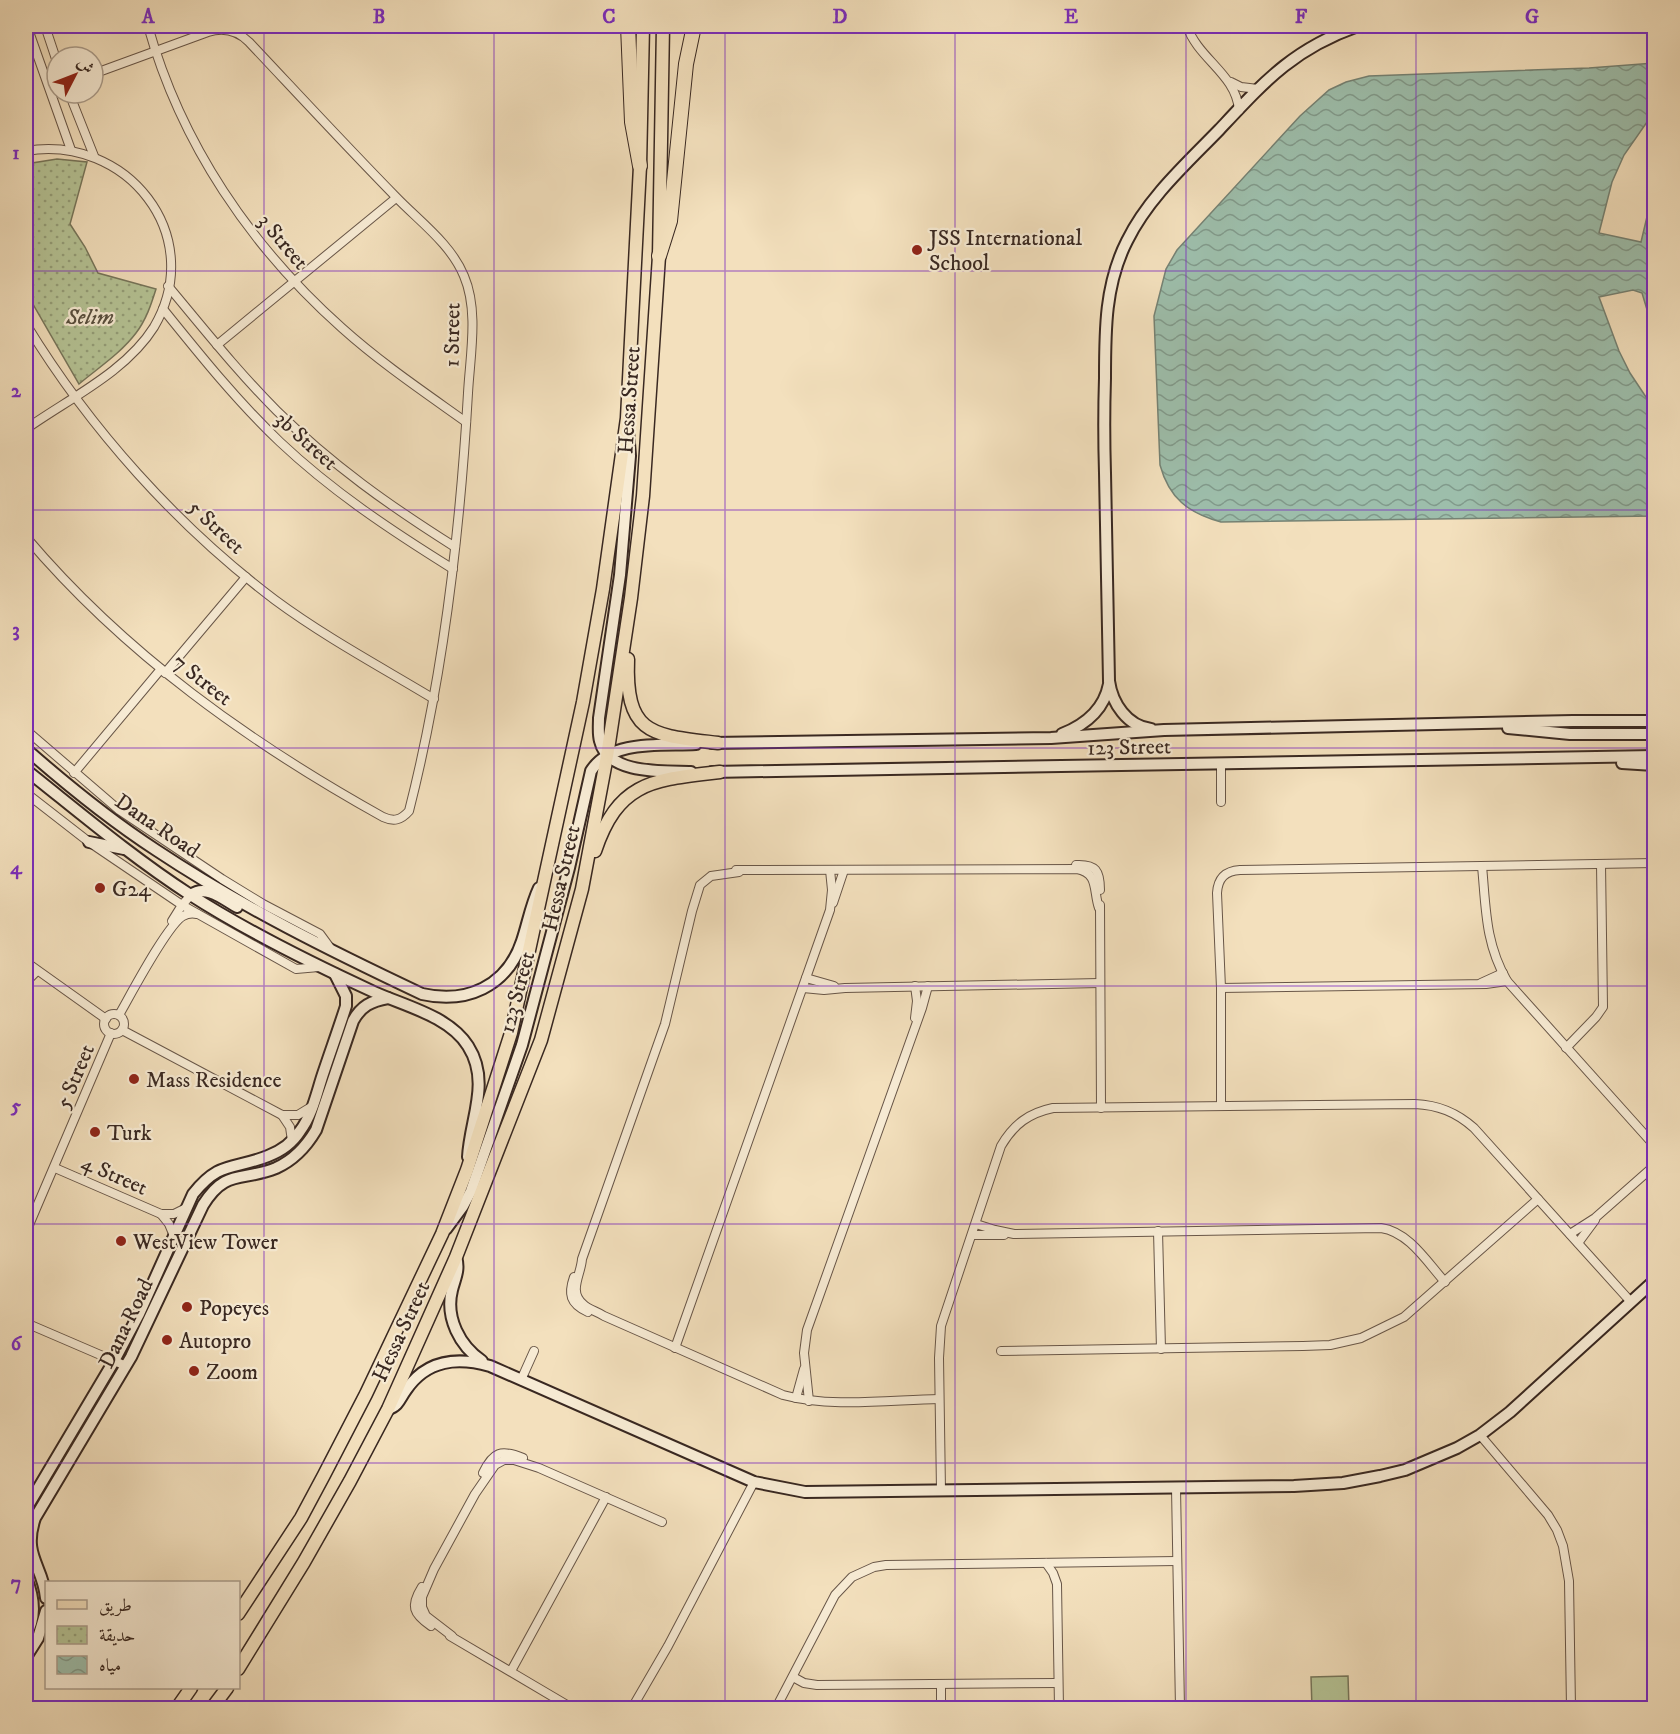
<svg xmlns="http://www.w3.org/2000/svg" width="1680" height="1734" font-family="'IM FELL DW Pica',Amiri,serif">
<style>
.grass{fill:#b5c395;stroke:#77765b;stroke-width:1.5}
.park{fill:url(#park-dots);stroke:#77765b;stroke-width:1.5}
.water{fill:url(#water-waves);stroke:#758274;stroke-width:1.5}
.lines{fill:none;stroke-linecap:round;stroke-linejoin:round}
.street-casing{stroke:#685648;stroke-width:10}
.secondary-casing{stroke:#392821;stroke-width:14}
.primary-casing{stroke:#392821;stroke-width:15}
.highway-casing{stroke:#392821;stroke-width:16}
.street{stroke:#f7ebd4;stroke-width:8}
.secondary{stroke:#f7ebd4;stroke-width:10}
.primary{stroke:#f3e0bd;stroke-width:12}
.highway{stroke:#f3e0bd;stroke-width:14}
.grid{fill:none;stroke:#7b2cbf;stroke-width:1.5;stroke-opacity:0.55}
.poi-dot{fill:#8f2418;stroke:#f7ebd4;stroke-width:2}
.labels{text-anchor:middle;stroke-width:4.5;stroke-linejoin:round;paint-order:stroke}
.poi-label{font-size:22px;fill:#392821;stroke:#f7ebd4;text-anchor:start}
.street-label{font-size:22px;fill:#392821;stroke:#f7ebd4}
.park-label{font-size:22px;font-style:italic;fill:#584f3e;stroke:#f7ebd4}
.neatline{fill:none;stroke:#7b2cbf;stroke-width:2}
.grid-label{font-size:20px;text-anchor:middle;font-weight:bold;fill:#7b2cbf}
</style>
<defs>
<pattern id="park-dots" width="8" height="8" patternUnits="userSpaceOnUse" patternTransform="scale(1.5)"><rect width="8" height="8" fill="#b5c395"/><path d="M2 2h.1M6 6h.1" fill="none" stroke="#949e79" stroke-width="1.8" stroke-linecap="round"/></pattern>
<pattern id="water-waves" width="16" height="10" patternUnits="userSpaceOnUse" patternTransform="scale(1.5)"><rect width="16" height="10" fill="#9dbeab"/><path d="M0 5q4-4 8 0t8 0" fill="none" stroke="#819a8b"/></pattern>
</defs>
<rect width="100%" height="100%" fill="#f3e0bd"/>
<filter id="stains"><feTurbulence type="fractalNoise" baseFrequency=".00333" numOctaves="4"/><feColorMatrix values="0 0 0 0 .2 0 0 0 0 .09 0 0 0 0 .02 0 0 0 .5 -.17"/></filter>
<radialGradient id="worn" r=".72"><stop offset=".6" stop-color="#630" stop-opacity="0"/><stop offset="1" stop-color="#630" stop-opacity=".3"/></radialGradient>
<path class="grass" d="M1348,1676L1349,1708H1312L1311,1677Z"/>
<path class="park" d="M57,159L87,162L70,224L85,247L98,273L156,289C151,305 146,320 136,333C121,353 98,368 79,384L26,292V164Z"/>
<path class="water" d="M1654,63V112L1624,155L1612,182L1599,233L1641,242L1650,204L1654,194V333L1642,293L1633,290L1599,297L1619,351L1630,373L1654,409V516L1221,522C1188,513 1169,498 1160,465L1154,316L1166,269L1177,250L1300,116L1329,90L1346,82L1369,76L1589,68Z"/>
<g class="lines">
<g class="street-casing">
<g id="street">
<path d="M27,26L71,150"/>
<path d="M45,26L57,62"/>
<path d="M148,26C181,144 251,247 342,328C381,363 424,392 466,422"/>
<path d="M1187,26C1198,59 1236,74 1239,110"/>
<path d="M1231,82L1241,87L1258,89"/>
<path d="M69,93L94,156"/>
<path d="M26,151C126,134 208,235 154,327C126,372 68,399 26,429"/>
<path d="M168,286C204,329 238,372 277,411C332,465 390,506 455,547"/>
<path d="M163,309C200,355 237,401 280,442C333,492 392,531 453,569"/>
<path d="M26,324C90,429 177,526 275,600C325,637 381,667 434,699"/>
<path d="M217,345L396,198"/>
<path d="M26,537C125,654 250,743 383,817C394,822 401,820 409,811C444,674 460,533 468,393C470,356 479,311 464,276C451,244 419,221 396,197C346,146 298,94 249,42C237,30 224,27 208,32L93,74"/>
<path d="M165,673L246,577"/>
<path d="M26,730L119,810L222,879L263,904L320,934L331,949"/>
<path d="M74,773L161,669"/>
<path d="M26,793L89,842L182,905L296,969L319,967"/>
<path d="M1221,802V764"/>
<path d="M1076,865C1096,864 1100,871 1100,890"/>
<path d="M1482,866C1486,908 1485,943 1507,981L1654,1145"/>
<path d="M736,870L1077,869C1099,873 1093,891 1099,908"/>
<path d="M739,872L711,876L700,885L692,911L665,1024L582,1259C581,1275 568,1291 583,1304C589,1310 597,1311 604,1316L783,1395C831,1408 889,1400 939,1399"/>
<path d="M833,903L844,870"/>
<path d="M1100,905L1101,1108"/>
<path d="M172,921L182,905L191,895"/>
<path d="M26,962L106,1019"/>
<path d="M806,978L834,986"/>
<path d="M26,982L37,971"/>
<path d="M1481,983L1503,973"/>
<path d="M915,986L917,1001L915,1018"/>
<path d="M803,988L824,990L845,988L1100,983"/>
<path d="M1221,988L1486,984L1507,981"/>
<circle cx="114" cy="1024" r="10"/>
<path d="M119,1015C130,996 167,925 183,916C188,913 192,913 197,914"/>
<path d="M122,1030L282,1115H298L311,1107"/>
<path d="M1566,1048L1596,1017L1603,1007L1601,864"/>
<path d="M1221,1106V988L1217,893C1218,878 1225,871 1240,870L1654,863"/>
<path d="M282,1115L290,1127L292,1141"/>
<path d="M55,1168L161,1214H174L186,1208"/>
<path d="M161,1214L169,1224L174,1236"/>
<path d="M976,1224L995,1230L1014,1234L1381,1228C1409,1232 1427,1262 1445,1282"/>
<path d="M1158,1231L1161,1349"/>
<path d="M26,1232L111,1033"/>
<path d="M1570,1234L1595,1218L1654,1166"/>
<path d="M972,1235H1004"/>
<path d="M1578,1243L1595,1220"/>
<path d="M574,1277C568,1294 570,1304 588,1312"/>
<path d="M26,1323L126,1366"/>
<path d="M675,1348L830,910L832,890L830,870"/>
<path d="M1001,1351L1303,1346L1330,1345L1361,1338L1404,1317L1538,1199"/>
<path d="M521,1380L534,1351"/>
<path d="M796,1398L804,1369"/>
<path d="M809,1401L804,1353L807,1330L922,1008L928,986"/>
<path d="M1480,1435L1548,1515L1557,1530L1563,1546L1569,1581L1571,1708"/>
<path d="M483,1473C493,1452 501,1449 523,1458"/>
<path d="M1176,1488L1180,1708"/>
<path d="M941,1491L939,1358L941,1326L1001,1146C1014,1124 1029,1113 1053,1108L1415,1104C1438,1105 1456,1112 1474,1128L1631,1302"/>
<path d="M1046,1563L1053,1573L1057,1584L1059,1708"/>
<path d="M422,1587C410,1606 413,1614 431,1626"/>
<path d="M450,1636L572,1708"/>
<path d="M452,1636L426,1616L422,1607V1597L434,1569L475,1494L495,1465L504,1460H514L539,1468L662,1522"/>
<path d="M511,1671L606,1497"/>
<path d="M793,1677L804,1683L817,1685L1058,1683"/>
<path d="M941,1684V1708"/>
<path d="M632,1708L668,1646L754,1482"/>
<path d="M776,1708L835,1595L852,1577L874,1567L886,1565L1177,1561"/>
</g>
</g>
<g class="secondary-casing">
<g id="secondary">
<path d="M628,430L630,456L620,575L599,718C599,726 598,734 600,741C608,775 664,771 691,772"/>
<path d="M1508,728L1570,734H1654"/>
<path d="M1151,729C1127,726 1112,703 1109,681C1108,612 1106,542 1105,473C1104,441 1104,409 1105,378C1105,330 1105,284 1127,241C1148,198 1186,164 1219,130C1265,81 1293,49 1358,26"/>
<path d="M1062,734C1085,725 1104,710 1109,684"/>
<path d="M712,743L1051,738L1164,730L1573,721H1654"/>
<path d="M26,749C67,785 110,820 156,850C240,906 331,951 422,994C466,1004 507,987 522,941C528,923 531,905 539,888"/>
<path d="M1622,763L1654,765"/>
<path d="M26,770C79,812 132,857 189,894C248,932 311,963 374,992C405,1006 449,1016 468,1046C491,1082 470,1119 468,1157"/>
<path d="M712,772L1654,756"/>
<path d="M89,842L124,849"/>
<path d="M191,895C206,884 223,899 237,907"/>
<path d="M446,1229L463,1206L471,1191L522,1045L569,868L591,771C611,739 663,746 696,744"/>
<path d="M456,1257C460,1270 455,1278 452,1290C445,1318 460,1346 482,1361"/>
<path d="M388,1409C399,1406 400,1398 406,1390C427,1359 458,1357 490,1366L754,1482L805,1492L1294,1486L1343,1483L1380,1476L1405,1470L1457,1448L1480,1435L1510,1412L1654,1281"/>
<path d="M26,1509L114,1361L139,1314L193,1194C220,1160 233,1170 268,1156C281,1151 293,1142 300,1131C313,1114 317,1091 324,1071C331,1050 339,1028 346,1006V996L335,974"/>
<path d="M26,1578C34,1597 37,1616 26,1635"/>
<path d="M46,1598C43,1565 22,1556 35,1518L131,1357L203,1205C226,1168 242,1182 276,1168C294,1160 306,1147 316,1130L353,1021C361,1006 371,1001 388,998"/>
<path d="M26,1657L38,1638L46,1611"/>
</g>
</g>
<g class="primary-casing">
<g id="primary">
<path d="M628,659C625,736 652,735 718,743"/>
<path d="M595,851C619,780 654,780 720,772"/>
<path d="M238,1614L301,1518L324,1475L366,1394L442,1234L467,1170L511,1033L583,702L603,589L627,418L640,166L643,26"/>
<path d="M238,1669L304,1562L350,1481L388,1409L456,1257L541,1040L582,889L607,756L631,598L643,496L659,256L663,26"/>
<path d="M177,1708L191,1688"/>
<path d="M212,1708L227,1688"/>
</g>
</g>
<g class="highway-casing">
<g id="highway">
<path d="M628,26L632,122L640,166"/>
<path d="M659,256L670,221L686,64L694,26"/>
</g>
</g>
<use href="#street" class="street"/>
<use href="#secondary" class="secondary"/>
<use href="#primary" class="primary"/>
<use href="#highway" class="highway"/>
</g>
<path class="grid" d="M264,26V1708M494,26V1708M725,26V1708M955,26V1708M1186,26V1708M1416,26V1708M26,271H1654M26,510H1654M26,748H1654M26,986H1654M26,1224H1654M26,1463H1654"/>
<g class="poi-dot">
<circle cx="917" cy="250" r="6"/>
<circle cx="100" cy="888" r="6"/>
<circle cx="134" cy="1079" r="6"/>
<circle cx="95" cy="1132" r="6"/>
<circle cx="121" cy="1241" r="6"/>
<circle cx="187" cy="1307" r="6"/>
<circle cx="167" cy="1340" r="6"/>
<circle cx="194" cy="1371" r="6"/>
</g>
<g class="labels">
<g class="poi-label">
<text x="929" y="245">JSS International<tspan x="929" dy="25">School</tspan></text>
<text x="112" y="896">G24</text>
<text x="146" y="1087">Mass Residence</text>
<text x="107" y="1140">Turk</text>
<text x="133" y="1249">WestView Tower</text>
<text x="199" y="1315">Popeyes</text>
<text x="179" y="1348">Autopro</text>
<text x="206" y="1379">Zoom</text>
</g>
<g class="street-label">
<text transform="translate(284 241) rotate(50)" y="8">3 Street</text>
<text transform="translate(451 335) rotate(-89)" y="8">1 Street</text>
<text transform="translate(628 400) rotate(-86)" y="8">Hessa Street</text>
<text transform="translate(307 440) rotate(42)" y="8">3b Street</text>
<text transform="translate(217 526) rotate(43)" y="8">5 Street</text>
<text transform="translate(203 679) rotate(38)" y="8">7 Street</text>
<text transform="translate(1129 746) rotate(-1)" y="8">123 Street</text>
<text transform="translate(158 825) rotate(34)" y="8">Dana Road</text>
<text transform="translate(560 878) rotate(-77)" y="8">Hessa Street</text>
<text transform="translate(516 992) rotate(-75)" y="8">123 Street</text>
<text transform="translate(74 1076) rotate(-67)" y="8">5 Street</text>
<text transform="translate(115 1174) rotate(24)" y="8">4 Street</text>
<text transform="translate(125 1323) rotate(-64)" y="8">Dana Road</text>
<text transform="translate(400 1331) rotate(-65)" y="8">Hessa Street</text>
</g>
<g class="park-label">
<text x="90" y="324">Selim</text>
</g>
</g>
<rect width="1680" height="1734" fill="none" stroke="#f3e0bd" stroke-width="66"/>
<rect x="45" y="1581" width="195" height="108" fill="#f7ebd4" stroke="#ab9d8c" stroke-width="1.5"/>
<rect x="57" y="1600" width="30" height="9" fill="#f3e0bd" stroke="#ab9d8c" stroke-width="1.5"/>
<text x="99" y="1611" font-size="18" fill="#392821">طريق</text>
<rect x="57" y="1626" width="30" height="18" fill="url(#park-dots)" stroke="#ab9d8c" stroke-width="1.5"/>
<text x="99" y="1641" font-size="18" fill="#392821">حديقة</text>
<rect x="57" y="1656" width="30" height="18" fill="url(#water-waves)" stroke="#ab9d8c" stroke-width="1.5"/>
<text x="99" y="1671" font-size="18" fill="#392821">مياه</text>
<g transform="translate(75 75) rotate(48)"><circle r="28" fill="#f7ebd4" stroke="#ab9d8c" stroke-width="1.5"/>
<path d="M0-4.5L10 22L0 15L-10 22Z" fill="#8f2418"/>
<text y="-9" font-size="16" font-weight="bold" text-anchor="middle" fill="#392821">ش</text>
</g>
<rect x="33" y="33" width="1614" height="1668" class="neatline"/>
<g class="grid-label">
<text x="148" y="23">A</text>
<text x="379" y="23">B</text>
<text x="609" y="23">C</text>
<text x="840" y="23">D</text>
<text x="1071" y="23">E</text>
<text x="1301" y="23">F</text>
<text x="1532" y="23">G</text>
<text x="16" y="159">1</text>
<text x="16" y="397">2</text>
<text x="16" y="636">3</text>
<text x="16" y="874">4</text>
<text x="16" y="1112">5</text>
<text x="16" y="1350">6</text>
<text x="16" y="1589">7</text>
</g>
<rect width="100%" height="100%" filter="url(#stains)"/>
<rect width="100%" height="100%" fill="url(#worn)"/>
</svg>
